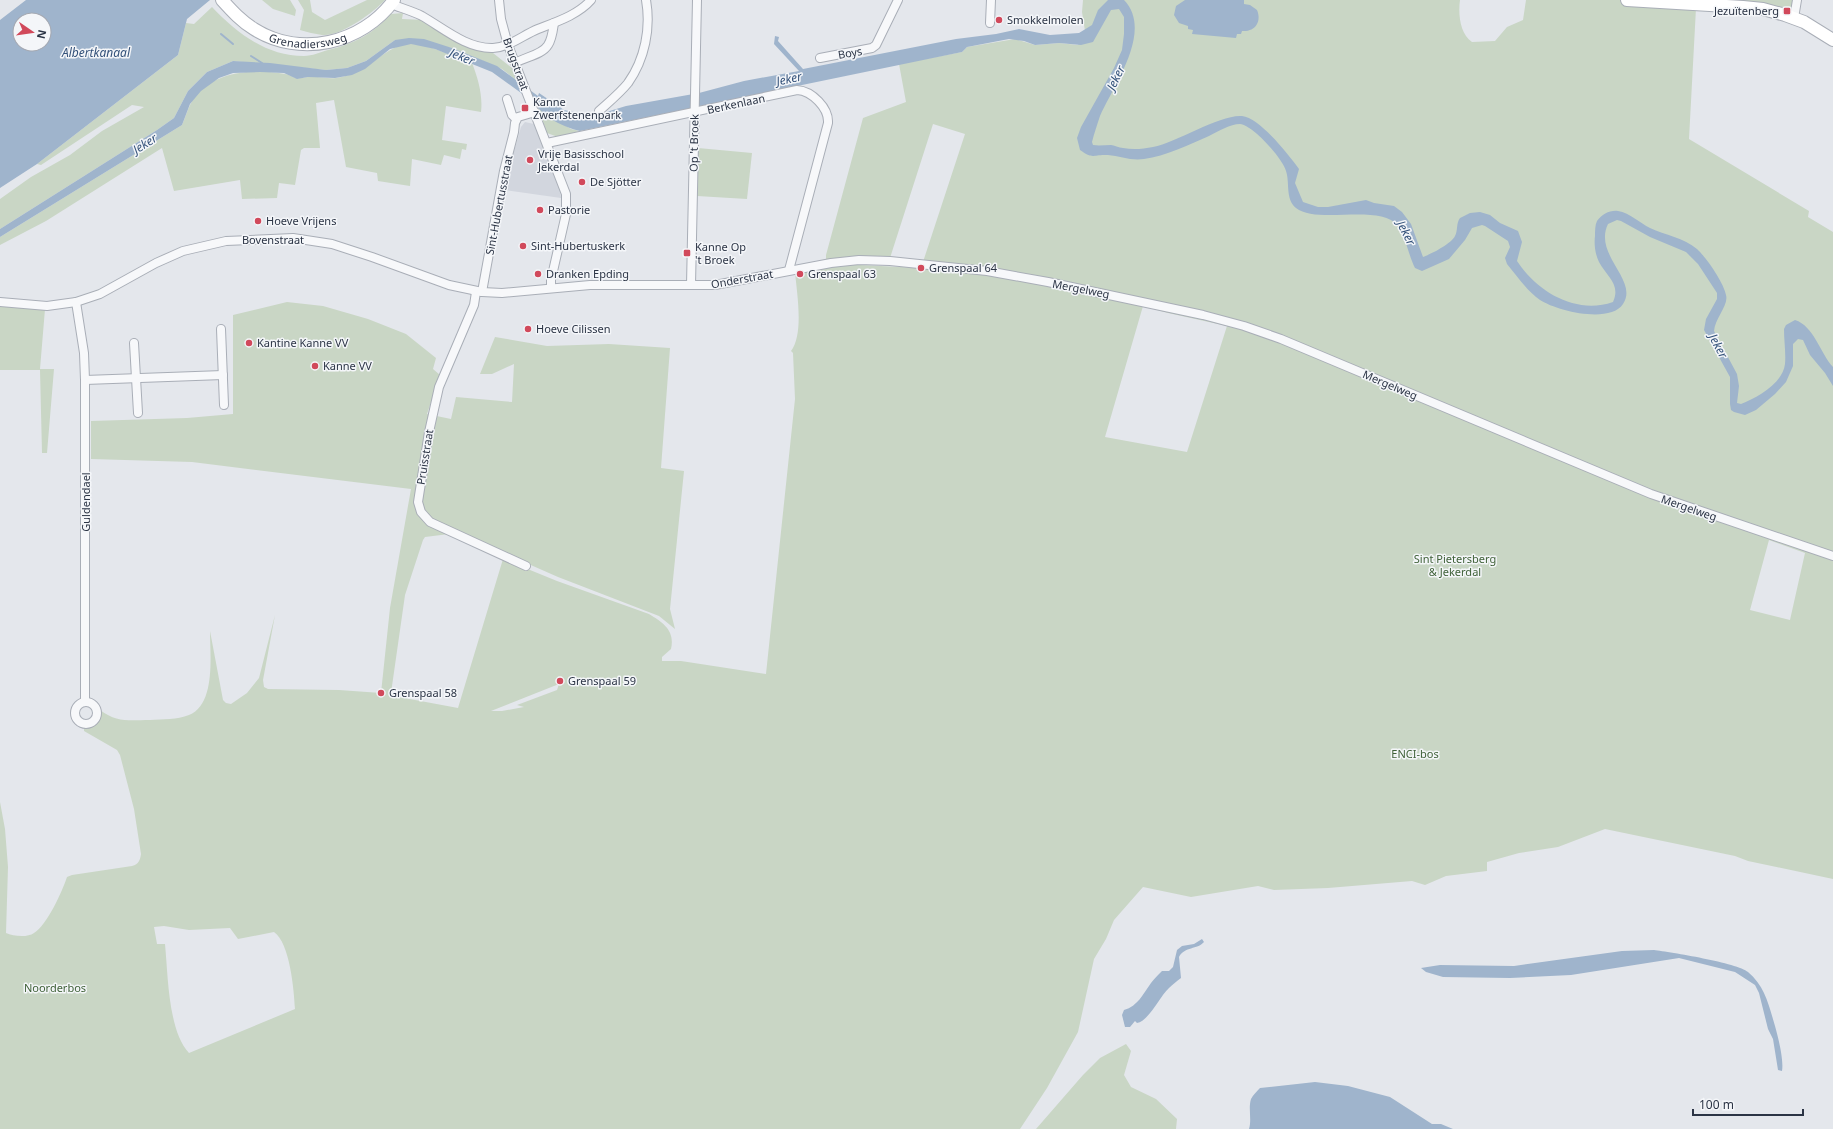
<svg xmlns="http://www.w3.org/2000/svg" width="1833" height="1129" font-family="'Noto Sans',sans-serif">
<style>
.built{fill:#d2d6de}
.green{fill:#c9d6c5;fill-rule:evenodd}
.water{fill:#9fb4cc;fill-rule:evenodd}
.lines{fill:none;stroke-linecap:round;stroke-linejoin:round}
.stream{stroke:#9fb4cc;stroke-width:2}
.minor-casing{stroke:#a9aeb7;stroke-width:10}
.secondary-casing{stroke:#a9aeb7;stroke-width:14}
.minor{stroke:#f7f8fa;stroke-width:8}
.secondary{stroke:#fff;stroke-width:12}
.poi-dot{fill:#d1495b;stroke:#f4f6f9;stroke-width:1.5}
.labels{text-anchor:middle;stroke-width:3;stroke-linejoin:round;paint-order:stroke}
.poi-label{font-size:11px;fill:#2b3445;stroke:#f4f6f9;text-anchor:start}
.street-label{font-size:11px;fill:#2b3445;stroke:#f4f6f9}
.park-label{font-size:11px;fill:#3f6138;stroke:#f4f6f9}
.water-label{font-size:12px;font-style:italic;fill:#34527a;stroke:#f4f6f9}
</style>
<rect width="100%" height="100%" fill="#e4e7ec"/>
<path class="built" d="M525,122L534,124L560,187L561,198L504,190L512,158L521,127Z"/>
<g class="green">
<path d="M262,0H290L296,10L295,16L273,9Z"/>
<path d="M298,0H310L312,12L325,20L367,0H385C373,13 340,37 322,35C315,34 307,32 300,30L304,10Z"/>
<path d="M1083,0H1460C1458,14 1460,34 1472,42L1495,41L1507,27L1523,20L1526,0H1801L1799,14L1696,8L1689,139L1809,211L1808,217L1833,232V879L1748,861L1735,856L1605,829L1558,847L1519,853L1487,862V871L1446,876L1425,885L1412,881L1328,888L1274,890L1258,886L1191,897L1143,887L1114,920L1106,939L1094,959L1078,1032L1047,1088L1020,1129H0V802L5,829L8,867L6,933C13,936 27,938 34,933C47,925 62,892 67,877L72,875L132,866C139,864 140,860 141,854L134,809L120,755L117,750L84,731V727C95,727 100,721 100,710C117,723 130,720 150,720C163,719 177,720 189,715C216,704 210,655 210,631L223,700L226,703L231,704L247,693L259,678L275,615L263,680L264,687L268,689L339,690L381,693L390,608L411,489L192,462L91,459V421L187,418L233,414V315L287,302L323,306L368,319L406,334L436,358L433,369L440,375L427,414L451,419L456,397L512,402L514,364L492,374H480L495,337L547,346L609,344L670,348L661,468L684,471L670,609L675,629L659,616L558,577L481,543L449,534L425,537L423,540L405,595L391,693H396L399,697L458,708L503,559L557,581L649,614C664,623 675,631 671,649L662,657V661H681L766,674L795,399L793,353L791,351C804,334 797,294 795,272H805L840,264L921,268L965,134L933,124L890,258L826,260V255L863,118L906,102L899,64L962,52L967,47L1015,39L1035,45L1059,43L1078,45L1085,31L1082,12ZM1143,306L1168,313L1227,326L1187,452L1105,437ZM1769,540L1805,553L1790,620L1750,610ZM559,684L557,690L517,705L524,707L502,711H491ZM164,926L189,930L230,928L238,939L274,932C290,943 294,990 295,1009L189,1053C168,1031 168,974 165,944H157L154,927Z"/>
<path d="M212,7C237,33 266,56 304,56C312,56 321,52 328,50C354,44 374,33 391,14L403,13L402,19L425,20L466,44L493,53L512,68L516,80L502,69L452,48L395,40L366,61L347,68L326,70L233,61L207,72L188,91L174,118L157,130L0,229V199L31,177L70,155L102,131L144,107L132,105L41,165L37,164L178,55L186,23L194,24Z"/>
<path d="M403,44C426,42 451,56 472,63C478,78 483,96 481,112L446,106L442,140L467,144L466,150L462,149L460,159L444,155L441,165L412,159L410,186L378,181L377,173L346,167L334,100L316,103L320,148H304L301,150L295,185L279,183L277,198L242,199L240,180L174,191L162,148L46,221L0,245V237L182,125C185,118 187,111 190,105C207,71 253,68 285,74C289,74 292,77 296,78C300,79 305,77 308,77C318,76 327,79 336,78C367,74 376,54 403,44Z"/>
<path d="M538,108L571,129L580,131L558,137L547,133Z"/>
<path d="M698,148L752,153L747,199L697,196Z"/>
<path d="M0,304L45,309L40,369H54L47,453H42L40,370H0Z"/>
<path d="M1126,1044L1131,1051L1124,1075L1131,1087L1156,1099L1177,1119L1176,1129H1036L1083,1075L1100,1058Z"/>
</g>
<g class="water">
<path d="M26,0H210L187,19L178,55L37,164L0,188V20ZM20,20H44V44H20Z"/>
<path d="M1108,0H1124C1154,31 1113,86 1100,116C1097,125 1094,134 1092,142L1093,145C1099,146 1105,145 1111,145C1114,145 1119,148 1123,148C1133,150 1143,149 1153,147C1177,142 1221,114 1242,116C1260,118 1289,155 1299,169L1295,183L1303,202L1318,207H1328L1366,200L1374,203L1394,206L1402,212L1411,224L1423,257C1431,254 1451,244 1455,236C1458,231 1456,223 1460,218L1470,213L1480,212L1490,215L1500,223L1518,231L1522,242L1517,261C1537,292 1576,315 1613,302C1621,284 1607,277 1599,262C1595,254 1594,244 1595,236C1595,231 1595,225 1597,221C1602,214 1610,210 1618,211C1630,213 1640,223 1650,228C1665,235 1684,238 1697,249C1706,257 1724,283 1726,295C1729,305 1715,318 1714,331L1737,374L1739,386L1737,403L1741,404C1757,398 1783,383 1785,364C1786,353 1784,341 1784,329L1786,325L1795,320C1814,326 1820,353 1833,367V386L1825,373L1810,355L1803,340L1798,339L1793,344V366L1786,382L1775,394L1756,410L1745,415L1734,412L1731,410L1730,404V377L1704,330L1706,319L1717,299V293L1698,264L1686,252L1650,237L1621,221L1617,220L1608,224C1593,255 1639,280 1623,304C1610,324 1557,311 1540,300C1527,291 1517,276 1507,264L1505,258L1510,247L1508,241L1485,226L1482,225L1472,228L1465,240L1449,259L1422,271L1415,268C1409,257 1405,234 1398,226C1380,203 1317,225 1296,208C1285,199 1290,182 1286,171C1283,159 1253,125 1240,124C1230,124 1219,131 1209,136C1188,145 1166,156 1144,159C1131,161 1120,156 1108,155C1092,154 1094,160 1080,150L1077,138L1081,127L1114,68L1122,50L1124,34V17L1119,9L1111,10L1093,42L1081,45L1059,43L1035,45L1024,41L1009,39L967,47L962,52L580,131C566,128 542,117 535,103L492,72L435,49L411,44L390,49L365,69L352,75L335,78L308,77L297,79L284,73L260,72L233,73L219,78L201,91L190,104L182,125L0,237V229L157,130L174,118L188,91L207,72L233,61L270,63L326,70L347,68L366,61L395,40L409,38L424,39L452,48L497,66L538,96L539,93L564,110L588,115L603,113L626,106L699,93L744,81L799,71L774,44L775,36L779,37L778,41L803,69L956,39L996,34L1019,29L1050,35L1079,33L1092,25L1098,10Z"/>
<path d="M1185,0H1244V4L1250,5L1257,10C1262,22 1255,32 1242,31L1241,34H1237L1236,38L1192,34L1193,30L1188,29V26L1179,23L1174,15L1176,6Z"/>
<path d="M1202,939L1204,942C1197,950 1185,946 1179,957L1181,978C1177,981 1173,984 1169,988C1160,996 1149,1021 1137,1023L1135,1021L1130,1027H1125L1122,1015L1124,1010C1138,1006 1143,994 1151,983C1154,979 1158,975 1162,971H1169L1173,967L1177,950L1182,946L1194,944Z"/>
<path d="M1654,950C1670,952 1738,963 1748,972C1765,986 1769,1006 1775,1026C1778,1037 1784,1060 1782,1071L1778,1070L1773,1039L1768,1029L1759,993L1755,985L1735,972L1679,958L1571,975L1510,978L1443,977L1426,972L1421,968L1440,965L1514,966L1622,951Z"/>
<path d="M1315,1082L1348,1086L1390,1097L1432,1124H1441L1453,1129H1249C1252,1119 1248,1109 1251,1099C1253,1095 1257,1091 1260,1088Z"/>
</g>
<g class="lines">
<g class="stream">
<path d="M221,34L233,44"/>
<path d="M251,56L262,63"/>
</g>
<g class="minor-casing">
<g id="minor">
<path d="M499,0L501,19L508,45L566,194V214L551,280V287"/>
<path d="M391,4C401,8 412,11 422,16C443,28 467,49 493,48C510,47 523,35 538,29C556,22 578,15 591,0"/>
<path d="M1794,18L1797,0"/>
<path d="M990,23L991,0"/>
<path d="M820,58L872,48L876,45L898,0"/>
<path d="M515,63C525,57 542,55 548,45C552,39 553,30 554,23"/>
<path d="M507,99L512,115L516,119"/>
<path d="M599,111C609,102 620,93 628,83C645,59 651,28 646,0"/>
<path d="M547,143L797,90C812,91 829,108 828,123L789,270"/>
<path d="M691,285L697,0"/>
<path d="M476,292L474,305L439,387L429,432L418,502L421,512L430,522L526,566"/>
<path d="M482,292L504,171L514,132L515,123L518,117L535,112"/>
<path d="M0,302L47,306L76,302L100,294L156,263L183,251L226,241L293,238L332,244L372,257L449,285L482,292L502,293L590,285H715L831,263L859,260L890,261L987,271L1048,282L1203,315L1244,326L1281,339L1651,494L1833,556"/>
<path d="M76,302L84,353L85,380V702"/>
<path d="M221,329L224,405"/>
<path d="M134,343L138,413"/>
<path d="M85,380L223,375"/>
<circle cx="86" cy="713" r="11"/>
</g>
</g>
<g class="secondary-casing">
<g id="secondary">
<path id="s1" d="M222,0C232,11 241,21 254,29C300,58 362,44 394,0"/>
<path d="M1627,0L1743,7L1763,9L1785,15L1804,22L1833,40"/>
</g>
</g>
<use href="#minor" class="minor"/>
<use href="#secondary" class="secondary"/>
</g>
<g class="poi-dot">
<rect x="1783" y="7" width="8" height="8" rx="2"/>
<circle cx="999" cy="20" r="4"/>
<rect x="521" y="104" width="8" height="8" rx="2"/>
<circle cx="530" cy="160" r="4"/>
<circle cx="582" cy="182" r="4"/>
<circle cx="540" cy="210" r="4"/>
<circle cx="258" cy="221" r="4"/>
<circle cx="523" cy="246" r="4"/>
<rect x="683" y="249" width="8" height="8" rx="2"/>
<circle cx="921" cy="268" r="4"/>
<circle cx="538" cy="274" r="4"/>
<circle cx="800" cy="274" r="4"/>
<circle cx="528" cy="329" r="4"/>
<circle cx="249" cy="343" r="4"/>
<circle cx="315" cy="366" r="4"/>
<circle cx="560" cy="681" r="4"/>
<circle cx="381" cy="693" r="4"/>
</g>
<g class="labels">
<g class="poi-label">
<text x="1779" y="15" text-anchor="end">Jezuïtenberg</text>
<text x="1007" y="24">Smokkelmolen</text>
<text x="533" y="106">Kanne<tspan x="533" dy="13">Zwerfstenenpark</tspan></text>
<text x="538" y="158">Vrije Basisschool<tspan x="538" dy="13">Jekerdal</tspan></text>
<text x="590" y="186">De Sjötter</text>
<text x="548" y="214">Pastorie</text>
<text x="266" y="225">Hoeve Vrijens</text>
<text x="531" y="250">Sint-Hubertuskerk</text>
<text x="695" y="251">Kanne Op<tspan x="695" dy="13">'t Broek</tspan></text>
<text x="929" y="272">Grenspaal 64</text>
<text x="546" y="278">Dranken Epding</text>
<text x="808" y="278">Grenspaal 63</text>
<text x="536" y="333">Hoeve Cilissen</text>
<text x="257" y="347">Kantine Kanne VV</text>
<text x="323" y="370">Kanne VV</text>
<text x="568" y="685">Grenspaal 59</text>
<text x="389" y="697">Grenspaal 58</text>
</g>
<g class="street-label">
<text dy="4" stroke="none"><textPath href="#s1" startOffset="100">Grenadiersweg</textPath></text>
<text transform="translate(850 53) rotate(-10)" y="4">Boys</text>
<text transform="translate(516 64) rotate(70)" y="4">Brugstraat</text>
<text transform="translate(736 104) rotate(-12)" y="4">Berkenlaan</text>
<text transform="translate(694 143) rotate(-89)" y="4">Op 't Broek</text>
<text transform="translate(499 205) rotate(-79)" y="4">Sint-Hubertusstraat</text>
<text x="273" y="244">Bovenstraat</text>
<text transform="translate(742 279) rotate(-10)" y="4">Onderstraat</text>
<text transform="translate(1081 289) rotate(11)" y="4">Mergelweg</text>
<text transform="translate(1390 385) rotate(23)" y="4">Mergelweg</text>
<text transform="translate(425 457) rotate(-81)" y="4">Pruisstraat</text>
<text transform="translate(86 502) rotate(-90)" y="4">Guldendael</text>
<text transform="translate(1689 508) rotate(19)" y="4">Mergelweg</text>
</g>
<g class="park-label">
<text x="1455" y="563">Sint Pietersberg<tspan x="1455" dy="13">&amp; Jekerdal</tspan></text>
<text x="1415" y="758">ENCI-bos</text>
<text x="55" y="992">Noorderbos</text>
</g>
<g class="water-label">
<text x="96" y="57">Albertkanaal</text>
<text transform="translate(462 57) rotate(23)" y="4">Jeker</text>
<text transform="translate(1116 78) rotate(-64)" y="4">Jeker</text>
<text transform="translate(789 79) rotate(-12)" y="4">Jeker</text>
<text transform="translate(145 144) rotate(-32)" y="4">Jeker</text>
<text transform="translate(1406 233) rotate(63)" y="4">Jeker</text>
<text transform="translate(1718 346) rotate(62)" y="4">Jeker</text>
</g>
</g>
<g transform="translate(32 32) rotate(103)"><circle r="19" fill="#f4f6f9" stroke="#a4a8b1"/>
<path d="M0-3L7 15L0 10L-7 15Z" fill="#d1495b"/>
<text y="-6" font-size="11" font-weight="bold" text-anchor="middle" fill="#2b3445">N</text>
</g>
<path d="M1693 1109v6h110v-6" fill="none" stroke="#2b3445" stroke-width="2"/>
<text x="1699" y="1109" font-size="12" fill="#2b3445" stroke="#f4f6f9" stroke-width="3" paint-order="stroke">100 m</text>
</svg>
